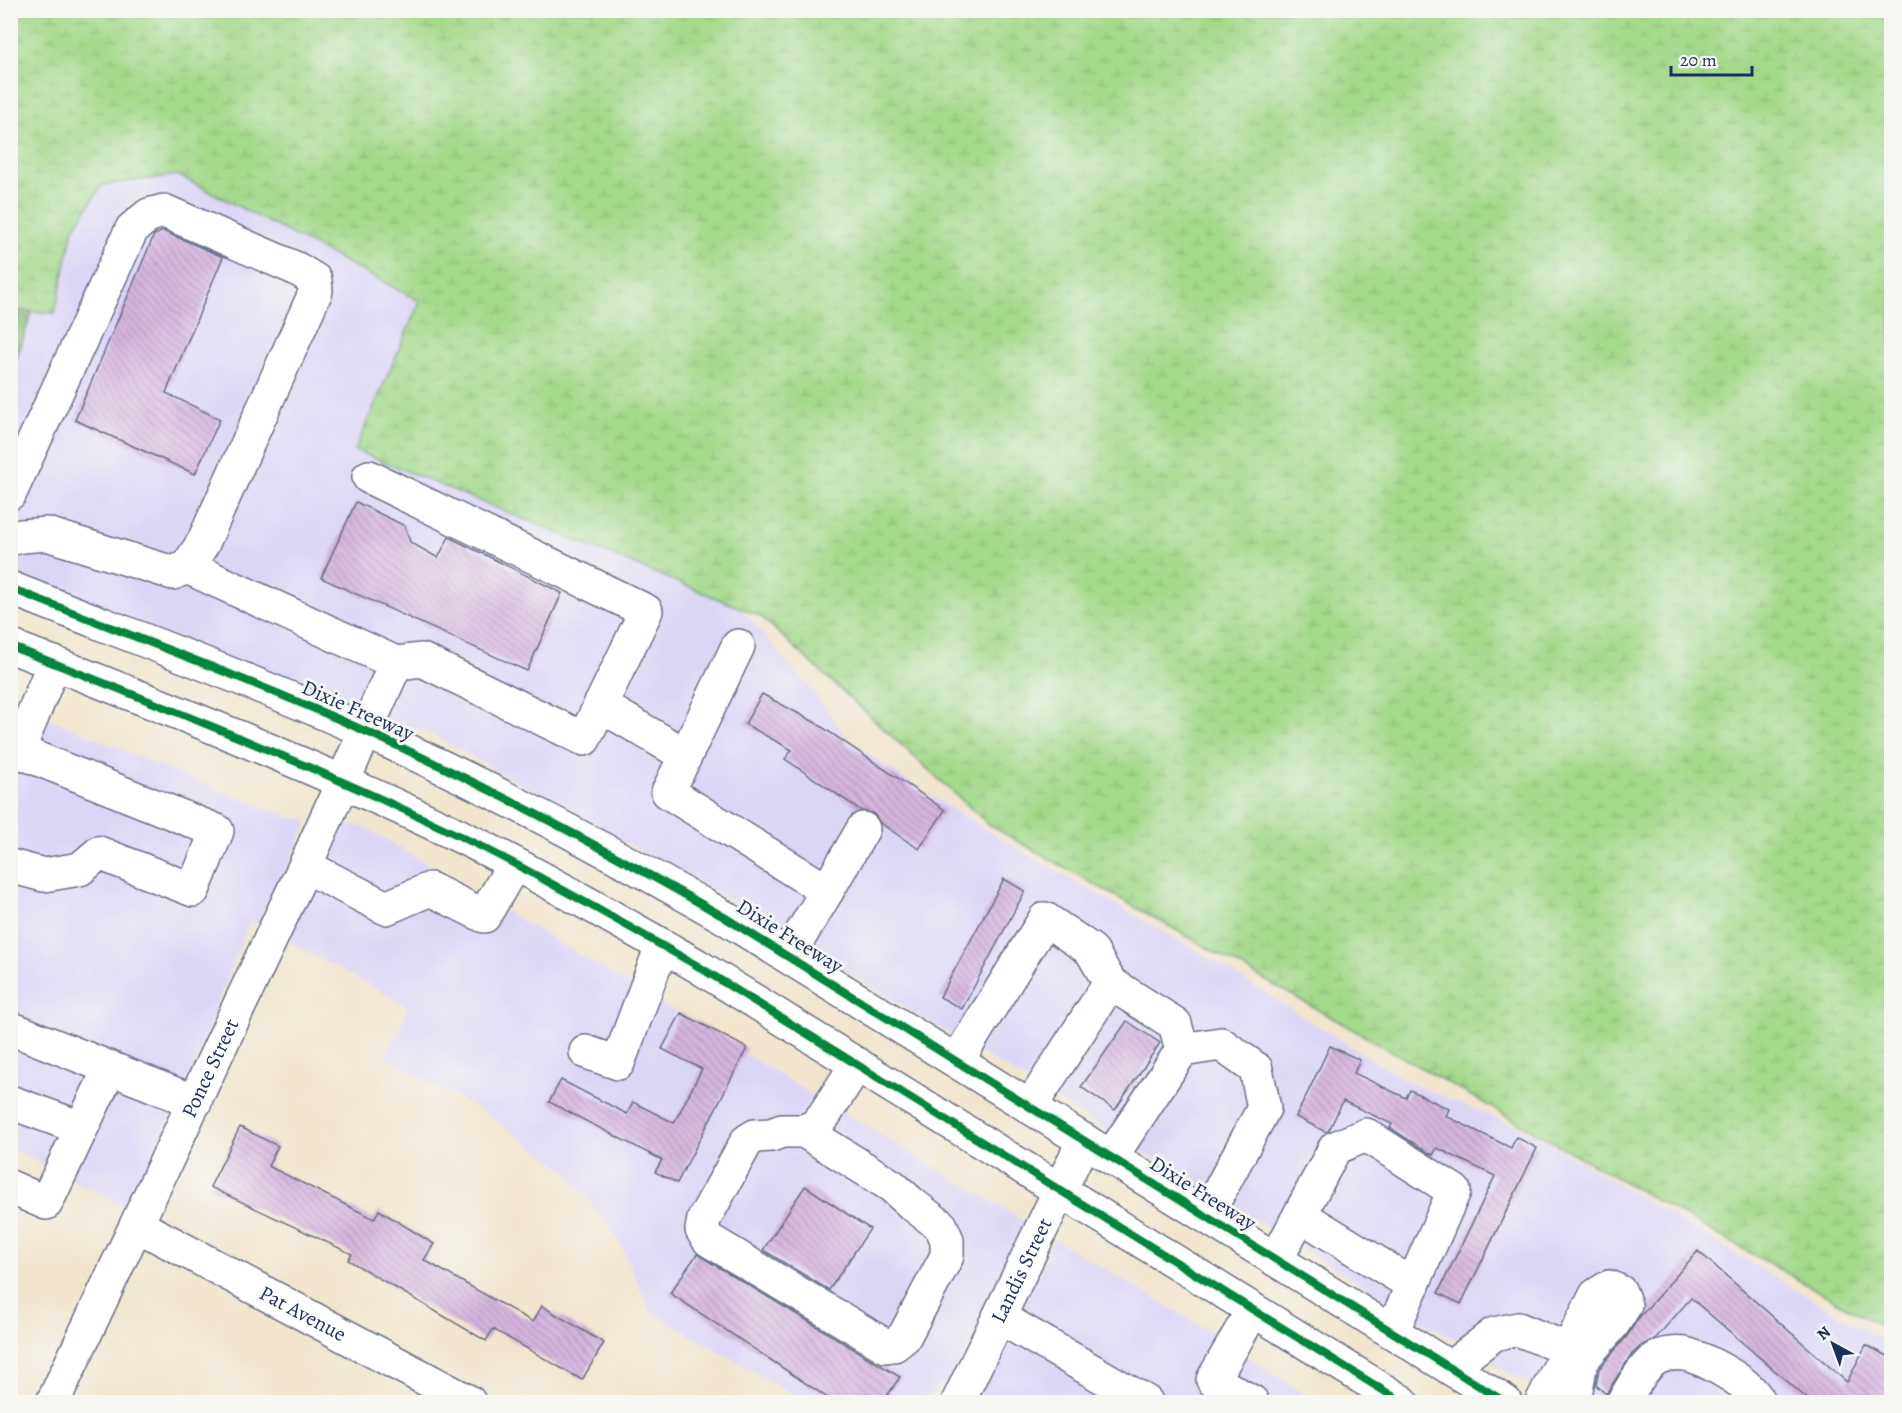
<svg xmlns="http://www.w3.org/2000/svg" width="1902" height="1413" font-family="Alegreya,serif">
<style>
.built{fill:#dcd6f6}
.forest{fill:url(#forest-crowns);stroke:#4e746a;stroke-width:1.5}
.wetland{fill:url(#wetland-marsh);stroke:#5f8474;stroke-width:1.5}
.building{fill:url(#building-back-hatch)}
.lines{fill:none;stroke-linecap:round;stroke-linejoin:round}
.minor-casing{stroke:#666f85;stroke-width:36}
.major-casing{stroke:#666f85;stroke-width:36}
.minor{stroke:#fff;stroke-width:33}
.major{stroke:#fff;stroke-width:33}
.cycleway-casing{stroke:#f6f6f2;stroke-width:11}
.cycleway{stroke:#00873e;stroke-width:8}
.labels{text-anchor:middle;stroke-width:6;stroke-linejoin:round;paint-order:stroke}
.street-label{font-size:21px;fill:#1b2f5e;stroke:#f6f6f2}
</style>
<defs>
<pattern id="forest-crowns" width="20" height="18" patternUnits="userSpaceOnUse" patternTransform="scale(1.5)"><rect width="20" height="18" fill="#82b976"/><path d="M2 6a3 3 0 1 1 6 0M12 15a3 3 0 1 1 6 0" fill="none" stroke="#6a9764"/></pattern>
<pattern id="wetland-marsh" width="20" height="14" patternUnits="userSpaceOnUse" patternTransform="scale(1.5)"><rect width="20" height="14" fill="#a3d98a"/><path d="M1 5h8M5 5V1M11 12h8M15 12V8" fill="none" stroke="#8cbb7a"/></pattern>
<pattern id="building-back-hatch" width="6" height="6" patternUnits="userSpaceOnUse" patternTransform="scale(1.5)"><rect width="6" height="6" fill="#d5b5de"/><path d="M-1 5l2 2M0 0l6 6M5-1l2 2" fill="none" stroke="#ac94b7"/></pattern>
</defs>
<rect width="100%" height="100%" fill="#f6f6f2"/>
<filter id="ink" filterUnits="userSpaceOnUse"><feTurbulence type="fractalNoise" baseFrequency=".0167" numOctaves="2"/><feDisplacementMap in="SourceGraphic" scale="12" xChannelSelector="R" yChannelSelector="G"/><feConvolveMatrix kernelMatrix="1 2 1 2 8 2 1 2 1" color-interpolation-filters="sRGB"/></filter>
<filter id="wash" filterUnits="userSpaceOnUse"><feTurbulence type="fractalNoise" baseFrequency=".008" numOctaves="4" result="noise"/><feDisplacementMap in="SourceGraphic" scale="24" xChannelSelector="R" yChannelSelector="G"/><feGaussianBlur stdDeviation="1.35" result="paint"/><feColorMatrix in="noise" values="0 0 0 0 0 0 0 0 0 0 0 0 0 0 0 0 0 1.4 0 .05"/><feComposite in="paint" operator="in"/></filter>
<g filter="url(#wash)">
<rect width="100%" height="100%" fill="#f2e5ce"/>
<g class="built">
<path d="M195,170L424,287L656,545L744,612L818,698L848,740L921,790L1033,858L1196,950L1408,1082L1537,1135L1696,1231L1891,1345V1402H1559L1322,1261L731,901L424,730L383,724L11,573V376L32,312L56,313L73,230L105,180Z"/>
<path d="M39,714L164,768L289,817L309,820L260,925L250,920L192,1070L128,1209L11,1148V779Z"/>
<path d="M341,824L365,827L1028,1223L948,1388L939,1383L929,1402H806L650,1311L619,1240L567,1171L487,1114L386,1058L409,1007L287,940Z"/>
<path d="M1054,1239L1208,1330L1316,1402H975Z"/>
</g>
<path class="forest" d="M11,310L32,312L11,376Z"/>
<path class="wetland" d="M11,10L1891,11V1332L989,825L760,616L355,450L420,301L178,175L102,185L73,230L55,313L11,310Z"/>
<g id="blocks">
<g class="building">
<path d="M163,231L223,257L166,393L220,419L195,474L75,420L154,235Z"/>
<path d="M356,502L405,526L410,542L438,558L449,537L562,593L527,671L321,578Z"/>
<path d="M762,694L816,723L945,810L919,849L880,823L873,813L862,811L785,759L792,750L745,724Z"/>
<path d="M1004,879L1025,891L962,1009L940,997Z"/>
<path d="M681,1013L747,1048L677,1183L655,1172L662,1160L549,1102L561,1080L627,1114L633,1102L674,1123L702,1069L662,1049Z"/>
<path d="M1127,1021L1160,1043L1115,1110L1081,1087Z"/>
<path d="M1330,1046L1360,1060L1354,1073L1406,1098L1410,1090L1449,1109L1446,1116L1511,1148L1516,1137L1537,1148L1461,1304L1438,1293L1495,1176L1437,1148L1433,1155L1428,1152L1390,1128L1392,1124L1343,1101L1329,1130L1326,1132L1296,1117Z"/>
<path d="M240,1127L278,1146L268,1166L374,1219L379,1210L434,1244L424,1260L533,1322L542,1306L604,1343L582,1380L493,1329L486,1341L348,1260L352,1254L210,1187Z"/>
<path d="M805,1186L870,1229L829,1290L763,1250Z"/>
<path d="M1698,1251L1847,1382L1866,1345L1892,1358V1393L1887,1402H1811L1691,1298L1655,1339L1641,1346L1632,1354L1606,1394L1596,1385L1599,1369L1627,1336L1637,1320Z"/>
<path d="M697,1254L900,1377L883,1402H834L670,1293Z"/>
</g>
</g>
</g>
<g filter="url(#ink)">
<use href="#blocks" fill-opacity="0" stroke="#666f85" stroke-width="1.5"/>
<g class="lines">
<g class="minor-casing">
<g id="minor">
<path d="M369,477L646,611L584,739L422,660L396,663"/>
<path d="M10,493L132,229L149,215L164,211L297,269L315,280L316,291L203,543L187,567L173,573L47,534L21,536L10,539"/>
<path d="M738,646L668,792L827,891L788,956"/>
<path d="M600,705L685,755"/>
<path d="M10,866L44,875L80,869L99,853L193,890L217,831L18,751L54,663"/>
<path d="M305,866L386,908L430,889L484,916L514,864"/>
<path d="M827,891L863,829"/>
<path d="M1110,983L1175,1024L1182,1050L1221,1044L1256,1069L1264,1108L1206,1216"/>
<path d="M10,1028L110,1068"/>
<path d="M586,1052L618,1063L662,946"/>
<path d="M957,1061L1045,919L1091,950L1110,983L1030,1107"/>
<path d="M10,1102L81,1128"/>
<path d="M804,1131L892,1186L912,1204L941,1226L947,1240V1256L904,1337L894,1345L886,1346L709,1240L702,1230L704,1219L747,1141L755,1136L771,1135L782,1131H804L815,1126L825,1114L857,1064"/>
<path d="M1111,1157L1182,1050"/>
<path d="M10,1187L46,1203L110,1068L195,1102"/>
<path d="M1300,1215L1413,1285"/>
<path id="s1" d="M137,1225L469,1402"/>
<path d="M1276,1260L1335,1148L1366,1135L1454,1191L1392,1332"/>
<path d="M999,1317L1146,1402"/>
<path d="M1450,1368L1494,1334L1518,1329L1567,1349"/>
<path id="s2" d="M53,1402L305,866L396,663L187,567"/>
<path id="s3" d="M958,1402L1084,1140"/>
<path d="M1252,1402L1213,1380L1253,1310"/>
<path d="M1542,1402L1596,1295L1609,1287L1620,1292L1625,1305L1613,1324L1581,1361L1574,1402"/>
<path d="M1623,1402C1632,1389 1642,1366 1657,1358C1665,1354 1676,1353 1685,1354C1703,1358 1754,1384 1758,1402"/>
</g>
</g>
<g class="major-casing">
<g id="major">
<path d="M10,588C129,635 249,679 365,731C488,786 607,850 724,917L1505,1402"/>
<path d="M10,646C168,708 326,770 478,845C552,882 624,924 696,965L1402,1402"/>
</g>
</g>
<use href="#minor" class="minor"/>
<use href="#major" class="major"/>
<g class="cycleway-casing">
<g id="cycleway">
<path d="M10,588C129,635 249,679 365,731C488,786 607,850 724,917L1505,1402"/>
<path d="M10,646C168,708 326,770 478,845C552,882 624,924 696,965L1402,1402"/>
</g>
</g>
<use href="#cycleway" class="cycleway"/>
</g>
</g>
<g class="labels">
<g class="street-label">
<text transform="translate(358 710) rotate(24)" y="7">Dixie Freeway</text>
<text transform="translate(790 936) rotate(32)" y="7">Dixie Freeway</text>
<text dy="7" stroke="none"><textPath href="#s2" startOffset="369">Ponce Street</textPath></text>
<text transform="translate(1203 1193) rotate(32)" y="7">Dixie Freeway</text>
<text dy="7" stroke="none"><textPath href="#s3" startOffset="146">Landis Street</textPath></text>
<text dy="7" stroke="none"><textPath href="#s1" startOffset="188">Pat Avenue</textPath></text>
</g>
</g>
<rect width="1902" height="1413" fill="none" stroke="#f6f6f2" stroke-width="36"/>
<g transform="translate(1833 1344) rotate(319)" stroke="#f6f6f2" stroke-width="4.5" paint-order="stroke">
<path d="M0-4.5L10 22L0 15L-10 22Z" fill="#1b2f5e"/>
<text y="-9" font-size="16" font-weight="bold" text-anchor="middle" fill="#1b2f5e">N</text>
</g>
<path d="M1671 66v9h81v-9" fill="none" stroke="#1b2f5e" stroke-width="3"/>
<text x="1680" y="66" font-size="18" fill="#1b2f5e" stroke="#f6f6f2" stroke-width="4.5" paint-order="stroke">20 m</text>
</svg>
